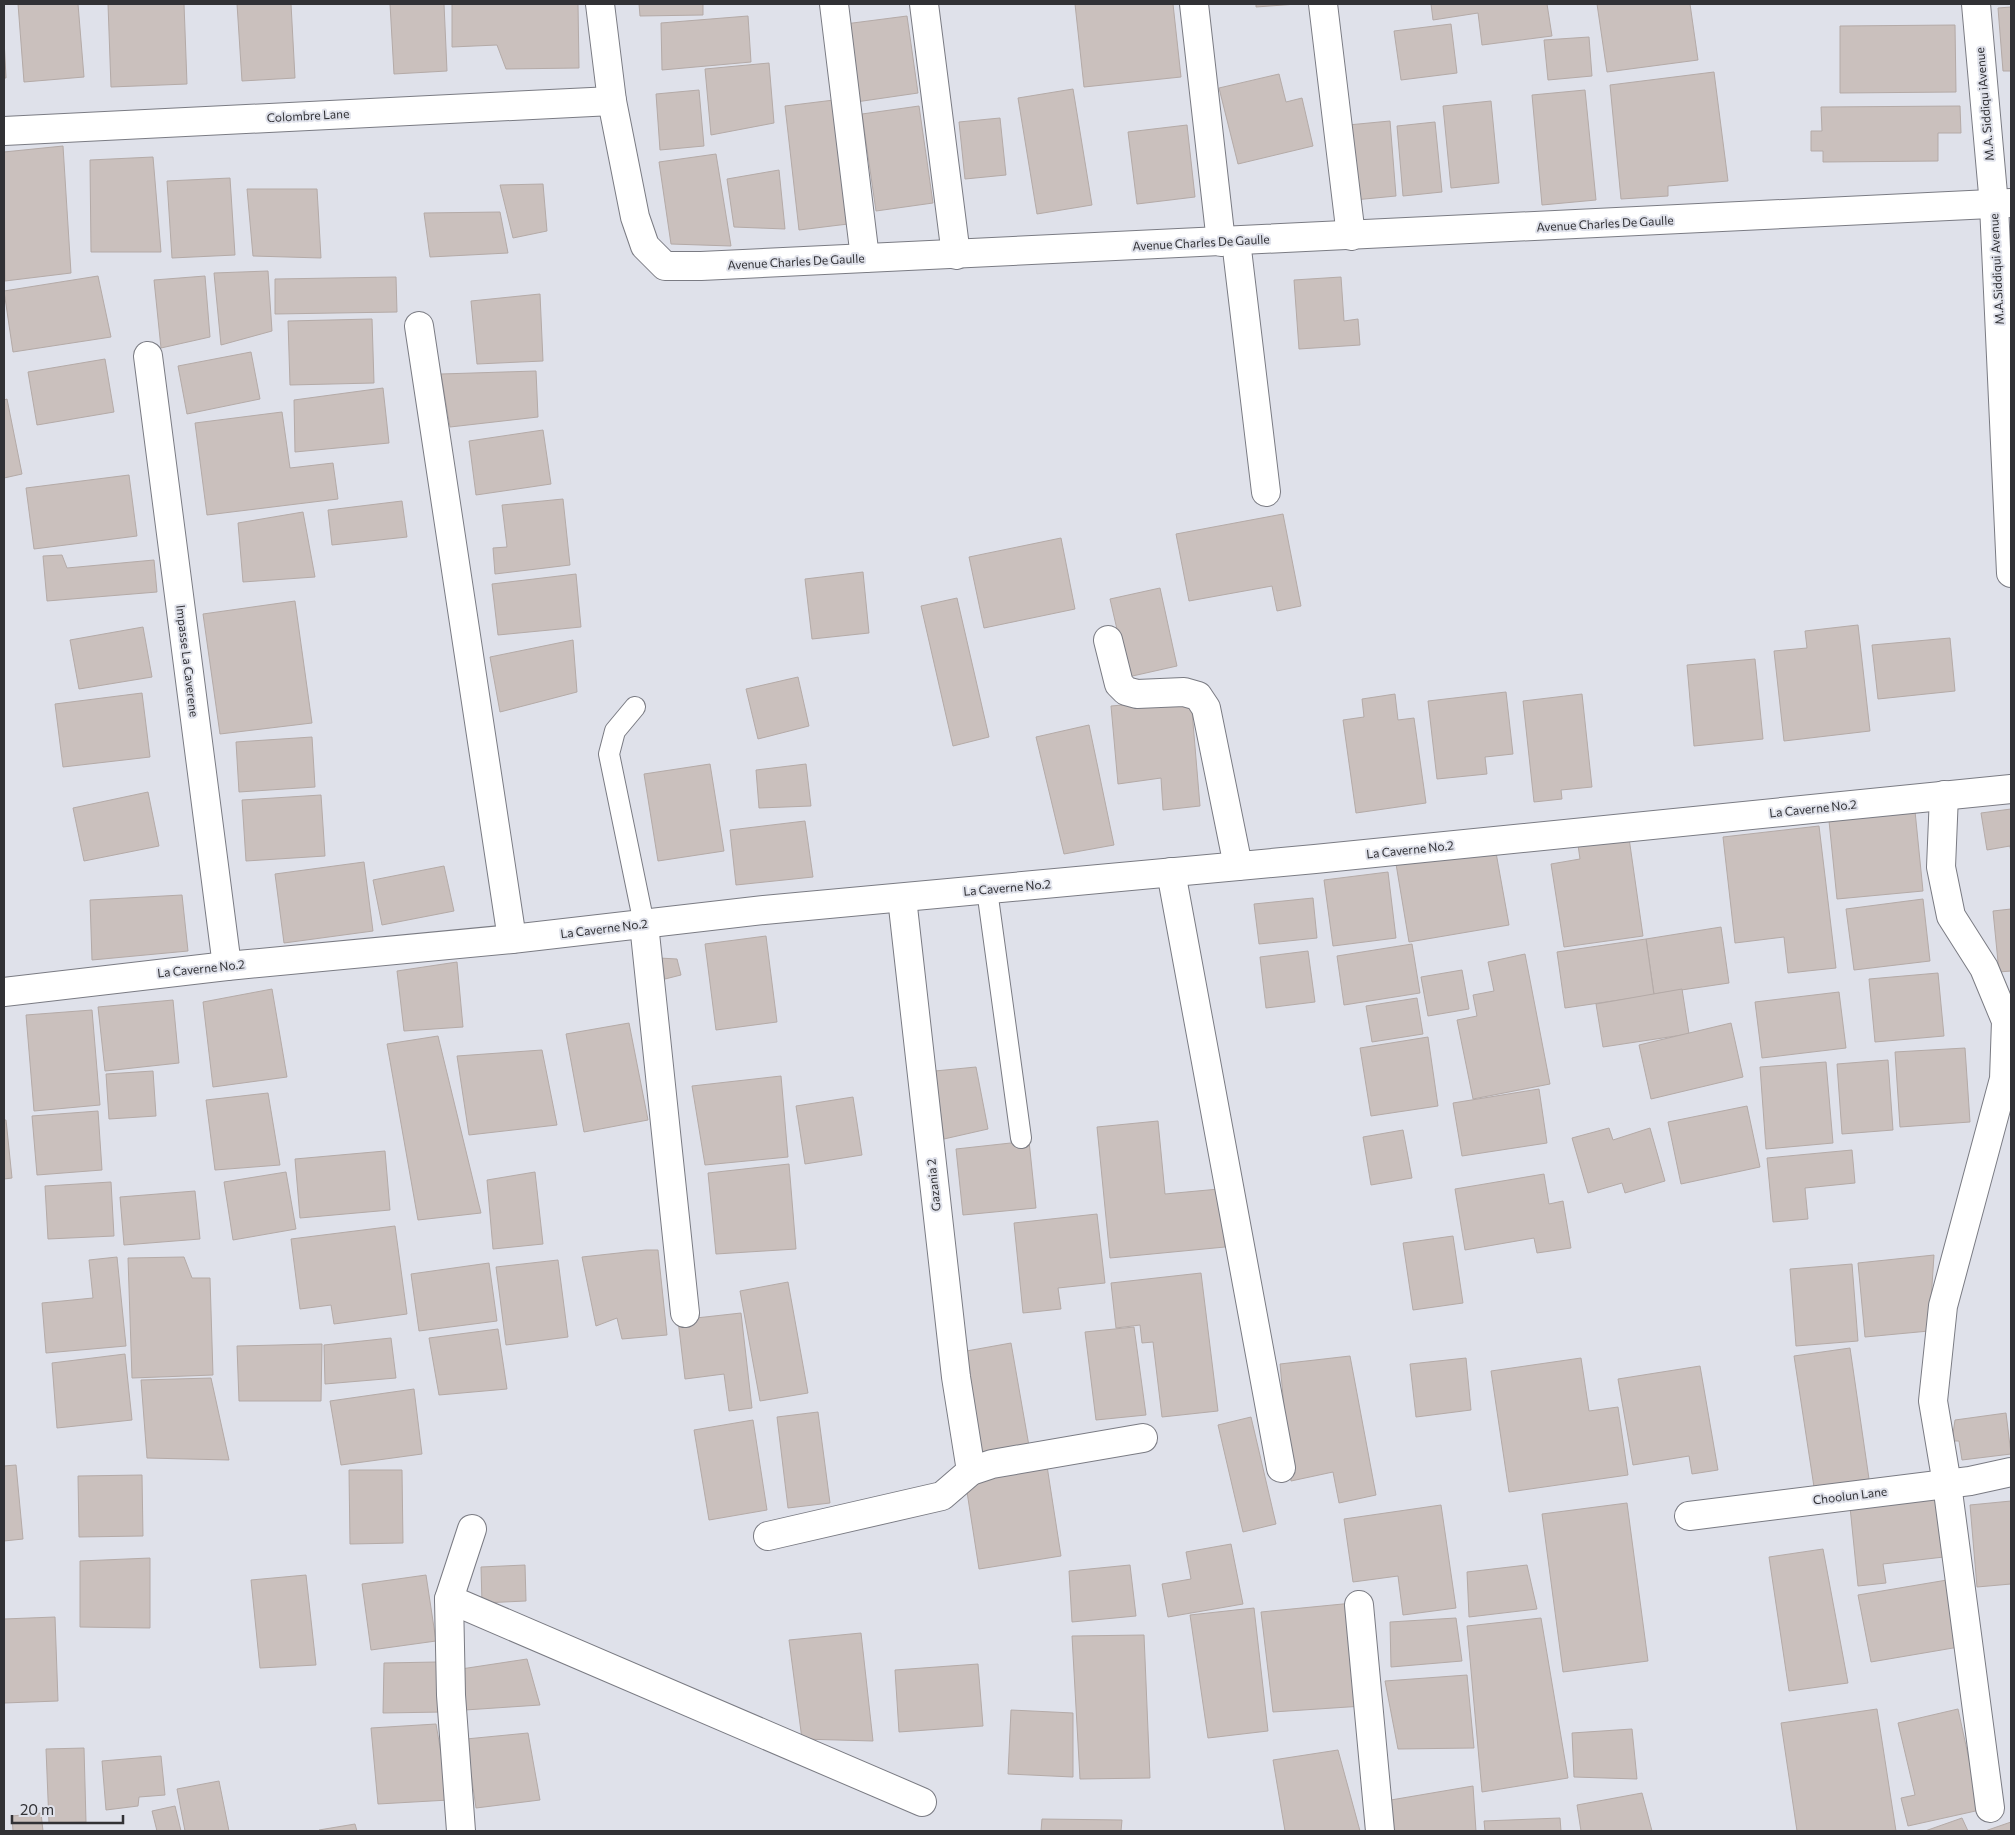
<svg xmlns="http://www.w3.org/2000/svg" width="2015" height="1835" font-family="Commissioner,sans-serif">
<style>
.building{fill:#cac0bd;stroke:#b4aaa7}
.lines{fill:none;stroke-linecap:round;stroke-linejoin:round}
.lane-casing{stroke:#7a7b83;stroke-width:22}
.street-casing{stroke:#7a7b83;stroke-width:30}
.lane{stroke:#fff;stroke-width:20}
.street{stroke:#fff;stroke-width:28}
.labels{text-anchor:middle;stroke-width:4;stroke-linejoin:round;paint-order:stroke}
.street-label{font-size:12px;fill:#313135;stroke:#dfe1ea}
</style>
<rect width="100%" height="100%" fill="#dfe1ea"/>
<g class="building">
<path d="M18,4H78L84,77L24,82Z"/>
<path d="M108,4H184L187,84L111,87Z"/>
<path d="M237,4H291L295,78L242,81Z"/>
<path d="M390,4H444L447,71L394,74Z"/>
<path d="M452,4H578L579,68L506,69L497,45L452,47Z"/>
<path d="M639,4H703V15L640,16Z"/>
<path d="M1075,4H1173L1181,77L1084,87Z"/>
<path d="M1256,4H1297L1256,7Z"/>
<path d="M1431,4H1547L1552,36L1482,45L1478,13L1433,20Z"/>
<path d="M1597,4H1690L1698,60L1607,72Z"/>
<path d="M2011,7V71H2003L1998,8Z"/>
<path d="M748,16L751,62L662,70L661,23Z"/>
<path d="M907,16L918,93L856,102L845,24Z"/>
<path d="M1451,24L1457,73L1401,80L1394,31Z"/>
<path d="M1955,25L1956,92L1840,93V26Z"/>
<path d="M1589,37L1592,76L1548,80L1544,40Z"/>
<path d="M4,39L6,78H4Z"/>
<path d="M769,63L774,123L711,135L705,69Z"/>
<path d="M1714,72L1728,181L1668,186V196L1621,199L1610,85Z"/>
<path d="M1279,74L1286,102L1302,98L1313,146L1238,164L1219,88Z"/>
<path d="M1073,89L1092,205L1037,214L1018,98Z"/>
<path d="M699,90L704,146L660,150L656,94Z"/>
<path d="M1585,90L1596,200L1542,205L1532,95Z"/>
<path d="M834,100L848,224L799,230L785,106Z"/>
<path d="M1491,101L1499,183L1451,188L1443,106Z"/>
<path d="M919,106L933,203L876,211L862,114Z"/>
<path d="M1960,106L1961,133H1938V161L1823,162V151H1811V131H1822L1821,107Z"/>
<path d="M1000,118L1006,175L965,179L959,122Z"/>
<path d="M1390,121L1396,196L1354,200L1348,125Z"/>
<path d="M1435,122L1442,192L1403,196L1397,126Z"/>
<path d="M1187,125L1195,197L1137,204L1128,132Z"/>
<path d="M63,146L71,273L5,281L4,152Z"/>
<path d="M716,154L731,246L671,244L659,162Z"/>
<path d="M153,157L161,252H91L90,160Z"/>
<path d="M779,170L785,229L734,227L727,179Z"/>
<path d="M230,178L235,255L172,258L167,181Z"/>
<path d="M543,184L547,231L513,238L500,185Z"/>
<path d="M247,189H317L321,258L253,256Z"/>
<path d="M500,212L508,253L430,257L424,213Z"/>
<path d="M268,271L272,331L221,345L214,273Z"/>
<path d="M98,276L111,337L13,352L4,291Z"/>
<path d="M205,276L210,337L161,348L154,280Z"/>
<path d="M396,277L397,312L275,314V279Z"/>
<path d="M1341,277L1344,321L1358,319L1360,345L1299,349L1294,280Z"/>
<path d="M540,294L543,361L477,364L471,301Z"/>
<path d="M372,319L374,383L290,385L288,321Z"/>
<path d="M251,352L260,399L187,414L178,366Z"/>
<path d="M105,359L114,412L37,425L28,372Z"/>
<path d="M536,371L538,417L450,427L441,374Z"/>
<path d="M383,388L389,443L295,452L294,400Z"/>
<path d="M7,399L22,474L4,478V400Z"/>
<path d="M282,412L290,468L333,463L338,499L207,515L195,423Z"/>
<path d="M543,430L551,484L476,495L469,441Z"/>
<path d="M129,475L137,536L34,549L26,488Z"/>
<path d="M563,499L570,565L495,574L493,548L507,547L502,505Z"/>
<path d="M402,501L407,537L332,545L328,510Z"/>
<path d="M303,512L315,577L243,582L238,523Z"/>
<path d="M1283,514L1301,606L1277,611L1272,586L1189,601L1176,534Z"/>
<path d="M1061,538L1075,609L984,628L969,557Z"/>
<path d="M62,555L67,568L154,560L157,592L47,601L43,556Z"/>
<path d="M863,572L869,633L812,639L805,579Z"/>
<path d="M576,574L581,627L498,635L492,584Z"/>
<path d="M1160,588L1177,666L1128,677L1110,599Z"/>
<path d="M957,598L989,737L953,746L921,606Z"/>
<path d="M295,601L312,723L220,734L203,614Z"/>
<path d="M1858,625L1870,731L1784,741L1774,651L1807,648L1805,631Z"/>
<path d="M143,627L152,677L79,689L70,640Z"/>
<path d="M1950,638L1955,691L1878,699L1872,645Z"/>
<path d="M573,640L577,692L500,712L490,657Z"/>
<path d="M1755,659L1763,739L1694,746L1687,665Z"/>
<path d="M798,677L809,726L758,739L746,689Z"/>
<path d="M1506,692L1513,754L1485,757L1487,774L1437,779L1428,701Z"/>
<path d="M142,693L150,757L63,767L55,704Z"/>
<path d="M1395,694L1398,720L1414,718L1426,803L1356,813L1343,720L1364,717L1362,699Z"/>
<path d="M1582,694L1592,787L1561,790L1562,799L1534,802L1523,701Z"/>
<path d="M1191,699L1200,806L1163,810L1161,778L1118,784L1111,706Z"/>
<path d="M1089,725L1114,845L1064,854L1036,737Z"/>
<path d="M312,737L315,787L239,792L236,742Z"/>
<path d="M710,764L724,851L658,861L644,774Z"/>
<path d="M806,764L811,806L759,808L756,770Z"/>
<path d="M148,792L159,846L84,861L73,808Z"/>
<path d="M321,795L325,856L246,861L242,800Z"/>
<path d="M2011,809V853L2010,846L1987,850L1981,813Z"/>
<path d="M1915,811L1923,891L1837,899L1829,821Z"/>
<path d="M805,821L813,877L736,885L730,830Z"/>
<path d="M1819,826L1836,968L1788,973L1784,937L1735,943L1723,837Z"/>
<path d="M1629,838L1643,936L1564,947L1551,864L1580,859L1578,845Z"/>
<path d="M1495,847L1509,925L1409,942L1396,864Z"/>
<path d="M364,862L373,931L284,943L275,874Z"/>
<path d="M444,866L454,911L382,925L373,880Z"/>
<path d="M1388,872L1396,938L1333,946L1324,880Z"/>
<path d="M182,895L188,951L92,960L90,900Z"/>
<path d="M1313,898L1317,938L1259,944L1254,904Z"/>
<path d="M1923,899L1930,961L1854,970L1846,909Z"/>
<path d="M2011,909V971L1999,972L1993,911Z"/>
<path d="M1721,927L1729,983L1654,994L1646,939Z"/>
<path d="M766,936L777,1022L716,1030L705,944Z"/>
<path d="M1646,939L1654,995L1565,1008L1557,952Z"/>
<path d="M1412,944L1420,993L1344,1005L1337,956Z"/>
<path d="M1308,951L1315,1002L1266,1008L1260,957Z"/>
<path d="M1525,954L1550,1084L1473,1099L1457,1020L1477,1016L1473,995L1494,991L1488,962Z"/>
<path d="M659,958L677,959L681,975L665,979Z"/>
<path d="M457,962L463,1027L404,1031L397,971Z"/>
<path d="M1462,970L1469,1009L1428,1016L1421,977Z"/>
<path d="M1938,973L1944,1036L1875,1042L1869,979Z"/>
<path d="M272,989L287,1077L213,1087L203,1002Z"/>
<path d="M1682,989L1689,1034L1603,1047L1596,1004Z"/>
<path d="M1839,992L1846,1048L1762,1058L1755,1002Z"/>
<path d="M1417,998L1423,1034L1372,1042L1366,1006Z"/>
<path d="M173,1000L179,1063L105,1071L98,1007Z"/>
<path d="M92,1010L100,1105L34,1111L26,1015Z"/>
<path d="M629,1023L648,1120L584,1132L566,1034Z"/>
<path d="M1731,1023L1743,1077L1651,1099L1639,1045Z"/>
<path d="M438,1036L481,1213L418,1220L387,1044Z"/>
<path d="M1428,1037L1438,1106L1371,1116L1360,1048Z"/>
<path d="M1965,1048L1970,1122L1900,1127L1895,1052Z"/>
<path d="M542,1050L557,1125L469,1135L457,1056Z"/>
<path d="M1888,1060L1893,1130L1842,1134L1837,1064Z"/>
<path d="M1826,1062L1833,1143L1766,1149L1760,1067Z"/>
<path d="M976,1067L988,1129L944,1139L935,1071Z"/>
<path d="M153,1071L156,1116L109,1119L106,1074Z"/>
<path d="M781,1076L788,1157L705,1165L692,1086Z"/>
<path d="M1539,1089L1547,1143L1462,1156L1453,1103Z"/>
<path d="M268,1093L280,1165L215,1170L206,1100Z"/>
<path d="M853,1097L862,1155L805,1164L796,1106Z"/>
<path d="M1747,1106L1760,1167L1681,1184L1668,1122Z"/>
<path d="M98,1111L102,1170L37,1175L32,1116Z"/>
<path d="M4,1120H6L12,1178L4,1179Z"/>
<path d="M1158,1121L1165,1194L1219,1189L1225,1247L1110,1258L1097,1127Z"/>
<path d="M1609,1128L1613,1140L1650,1128L1665,1181L1625,1193L1622,1183L1588,1193L1572,1138Z"/>
<path d="M1403,1130L1412,1178L1371,1185L1363,1137Z"/>
<path d="M1029,1141L1036,1208L963,1215L956,1149Z"/>
<path d="M1852,1150L1855,1183L1805,1188L1808,1219L1773,1222L1767,1158Z"/>
<path d="M385,1151L390,1210L300,1218L295,1159Z"/>
<path d="M789,1164L796,1249L716,1254L708,1173Z"/>
<path d="M286,1172L296,1229L233,1240L224,1182Z"/>
<path d="M535,1172L543,1244L493,1249L487,1180Z"/>
<path d="M1544,1174L1549,1204L1563,1201L1571,1248L1537,1253L1534,1238L1465,1250L1455,1189Z"/>
<path d="M111,1182L114,1236L48,1239L45,1186Z"/>
<path d="M195,1191L200,1239L124,1245L120,1197Z"/>
<path d="M1097,1214L1105,1283L1058,1288L1061,1309L1023,1313L1014,1223Z"/>
<path d="M395,1226L407,1314L334,1324L331,1305L300,1309L291,1239Z"/>
<path d="M1453,1236L1463,1303L1413,1310L1403,1243Z"/>
<path d="M646,1250H658L667,1335L622,1339L617,1318L596,1326L582,1257Z"/>
<path d="M1934,1255L1929,1331L1865,1337L1858,1263Z"/>
<path d="M117,1257L126,1346L46,1353L42,1303L93,1298L89,1260Z"/>
<path d="M184,1257L192,1278H210L213,1375L132,1378L128,1258Z"/>
<path d="M558,1260L568,1337L506,1345L496,1267Z"/>
<path d="M489,1263L497,1321L419,1331L411,1274Z"/>
<path d="M1852,1264L1858,1341L1796,1346L1790,1269Z"/>
<path d="M1201,1273L1218,1411L1162,1417L1153,1342L1142,1343L1140,1325L1116,1328L1111,1283Z"/>
<path d="M788,1282L808,1393L760,1401L740,1291Z"/>
<path d="M741,1313L752,1408L729,1411L724,1374L685,1379L678,1320Z"/>
<path d="M1134,1327L1146,1415L1096,1420L1085,1332Z"/>
<path d="M498,1329L507,1389L439,1395L429,1338Z"/>
<path d="M391,1338L396,1378L325,1384L324,1345Z"/>
<path d="M1011,1343L1029,1446L978,1454L961,1352Z"/>
<path d="M322,1344L321,1401H239L237,1346Z"/>
<path d="M1850,1348L1869,1479L1814,1487L1794,1356Z"/>
<path d="M125,1354L132,1420L57,1428L52,1363Z"/>
<path d="M1350,1356L1376,1495L1339,1503L1333,1472L1291,1481L1280,1364Z"/>
<path d="M1466,1358L1471,1410L1416,1417L1410,1364Z"/>
<path d="M1581,1358L1589,1411L1618,1407L1628,1475L1509,1492L1491,1371Z"/>
<path d="M1700,1366L1718,1470L1692,1474L1689,1456L1633,1465L1618,1379Z"/>
<path d="M211,1378L229,1460L147,1458L141,1380Z"/>
<path d="M414,1389L422,1454L341,1465L330,1401Z"/>
<path d="M818,1412L830,1503L788,1508L777,1417Z"/>
<path d="M2006,1413L2011,1454L1962,1460L1959,1441H1952L1955,1420Z"/>
<path d="M1251,1417L1276,1524L1243,1532L1218,1425Z"/>
<path d="M753,1420L767,1510L709,1520L694,1430Z"/>
<path d="M16,1465L23,1539L4,1541V1466Z"/>
<path d="M1047,1466L1061,1556L979,1569L965,1479Z"/>
<path d="M349,1470H402L403,1543L350,1544Z"/>
<path d="M142,1475L143,1536L79,1537L78,1476Z"/>
<path d="M1938,1497L1944,1557L1883,1564L1886,1583L1858,1586L1850,1507Z"/>
<path d="M2011,1501V1584L1977,1587L1970,1505Z"/>
<path d="M1627,1503L1648,1661L1563,1672L1542,1514Z"/>
<path d="M1441,1505L1456,1608L1403,1615L1398,1576L1353,1582L1344,1519Z"/>
<path d="M1231,1544L1243,1604L1168,1617L1162,1584L1191,1579L1186,1552Z"/>
<path d="M1823,1549L1848,1683L1789,1691L1769,1557Z"/>
<path d="M150,1558V1628L80,1627V1561Z"/>
<path d="M525,1565L526,1601L482,1603L481,1567Z"/>
<path d="M1130,1565L1136,1616L1072,1622L1069,1571Z"/>
<path d="M1527,1565L1537,1609L1469,1617L1467,1572Z"/>
<path d="M306,1575L316,1665L260,1668L251,1580Z"/>
<path d="M426,1575L436,1641L371,1650L362,1584Z"/>
<path d="M1947,1580L1959,1647L1871,1662L1858,1595Z"/>
<path d="M1353,1603L1363,1706L1273,1712L1261,1612Z"/>
<path d="M1254,1608L1268,1731L1208,1738L1190,1615Z"/>
<path d="M55,1617L58,1701L4,1703V1619Z"/>
<path d="M1456,1618L1462,1661L1391,1667L1390,1622Z"/>
<path d="M1541,1618L1568,1778L1482,1792L1467,1626Z"/>
<path d="M861,1633L873,1741L802,1739L789,1640Z"/>
<path d="M1144,1635L1150,1778L1080,1779L1072,1636Z"/>
<path d="M527,1659L540,1705L465,1710L461,1669Z"/>
<path d="M437,1662L443,1712L383,1713L384,1663Z"/>
<path d="M978,1664L983,1726L899,1732L895,1670Z"/>
<path d="M1467,1675L1474,1748L1398,1749L1385,1681Z"/>
<path d="M1877,1709L1896,1831H1797L1781,1723Z"/>
<path d="M1958,1709L1980,1810L1908,1826L1901,1798L1915,1795L1898,1723Z"/>
<path d="M1011,1710L1073,1713V1777L1008,1774Z"/>
<path d="M436,1724L449,1800L378,1804L371,1728Z"/>
<path d="M1632,1729L1637,1779L1574,1777L1572,1733Z"/>
<path d="M528,1733L540,1800L476,1808L466,1739Z"/>
<path d="M84,1748L86,1822L49,1823L46,1749Z"/>
<path d="M1338,1750L1360,1831H1285L1273,1760Z"/>
<path d="M161,1756L165,1795L139,1797L138,1806L106,1810L102,1761Z"/>
<path d="M219,1781L229,1831H185L177,1789Z"/>
<path d="M1473,1786L1476,1831H1389L1385,1801Z"/>
<path d="M1642,1793L1652,1831H1581L1577,1805Z"/>
<path d="M175,1806L181,1831H157L152,1811Z"/>
<path d="M41,1813L43,1831H13L12,1816Z"/>
<path d="M1560,1818L1561,1831H1485L1484,1821Z"/>
<path d="M1962,1818L1968,1831H1925Z"/>
<path d="M1042,1819L1122,1820L1121,1831H1041Z"/>
<path d="M2011,1822V1831H1985Z"/>
<path d="M355,1824L357,1831H320L319,1830Z"/>
</g>
<g class="lines">
<g class="lane-casing">
<g id="lane">
<path d="M635,707L615,731L609,754L644,924"/>
<path d="M987,890L1021,1138"/>
</g>
</g>
<g class="street-casing">
<g id="street">
<path d="M600,4L612,101L635,217L645,246L665,266H701L2011,203"/>
<path d="M834,4L865,258"/>
<path d="M924,4L956,255"/>
<path d="M1194,4L1221,242"/>
<path d="M1323,4L1351,236"/>
<path d="M1976,4L1994,205L2011,573"/>
<path d="M4,131L612,101"/>
<path d="M1236,241L1266,492"/>
<path d="M419,326L512,939"/>
<path d="M148,356L227,966"/>
<path d="M1108,640L1119,684L1126,691L1137,694L1184,692L1198,696L1206,708L1238,866"/>
<path d="M1944,795L1941,867L1951,916L1984,968L2006,1021L2004,1079L1943,1306L1933,1401L1947,1484L1990,1808"/>
<path d="M1171,872L1281,1468"/>
<path d="M902,898L956,1377L971,1471"/>
<path d="M644,924L685,1313"/>
<path d="M4,992L227,966L512,939L764,910L1315,859L2011,789"/>
<path d="M1689,1516L1970,1481L2011,1472"/>
<path d="M768,1536L942,1496L971,1471L992,1464L1143,1438"/>
<path d="M449,1599L922,1802"/>
<path d="M1359,1605L1380,1831"/>
<path d="M461,1831L451,1695L449,1599L472,1529"/>
</g>
</g>
<use href="#lane" class="lane"/>
<use href="#street" class="street"/>
</g>
<g class="labels">
<g class="street-label">
<text transform="translate(1985 104) rotate(-95)" y="4">M.A. Siddiqu iAvenue</text>
<text transform="translate(308 116) rotate(-3)" y="4">Colombre Lane</text>
<text transform="translate(1605 224) rotate(-3)" y="4">Avenue Charles De Gaulle</text>
<text transform="translate(1201 243) rotate(-3)" y="4">Avenue Charles De Gaulle</text>
<text transform="translate(796 262) rotate(-3)" y="4">Avenue Charles De Gaulle</text>
<text transform="translate(1997 269) rotate(-93)" y="4">M.A.Siddiqui Avenue</text>
<text transform="translate(187 661) rotate(83)" y="4">Impasse La Caverene</text>
<text transform="translate(1813 809) rotate(-6)" y="4">La Caverne No.2</text>
<text transform="translate(1410 850) rotate(-6)" y="4">La Caverne No.2</text>
<text transform="translate(1007 888) rotate(-5)" y="4">La Caverne No.2</text>
<text transform="translate(604 929) rotate(-7)" y="4">La Caverne No.2</text>
<text transform="translate(201 969) rotate(-6)" y="4">La Caverne No.2</text>
<text transform="translate(934 1185) rotate(-96)" y="4">Gazania 2</text>
<text transform="translate(1850 1496) rotate(-7)" y="4">Choolun Lane</text>
</g>
</g>
<rect width="2015" height="1835" fill="none" stroke="#313135" stroke-width="10"/>
<path d="M12 1815v8h111v-8" fill="none" stroke="#313135" stroke-width="2.5"/>
<text x="20" y="1815" font-size="15" fill="#313135" stroke="#dfe1ea" stroke-width="4" paint-order="stroke">20 m</text>
</svg>
